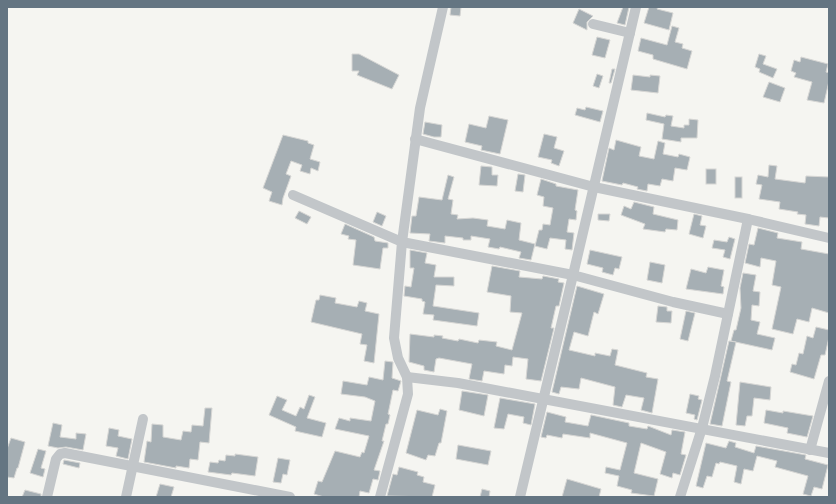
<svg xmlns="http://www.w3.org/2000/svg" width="836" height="504" font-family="'IBM Plex Sans',sans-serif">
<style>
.building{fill:#a6afb4;stroke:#d6d6d4}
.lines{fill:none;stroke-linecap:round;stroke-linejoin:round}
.minor{stroke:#c2c6c9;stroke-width:10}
</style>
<rect width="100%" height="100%" fill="#f5f5f1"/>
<g class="building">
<path d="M451,7H461L460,16L450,15Z"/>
<path d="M623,7H629L625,25L617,23Z"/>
<path d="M649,7H658L657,9L673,13L669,30L644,23Z"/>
<path d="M579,9L593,16L587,22V30L573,23Z"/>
<path d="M672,26L679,28L675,42L683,44L682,48L692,51L687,69L653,59V55L638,51L641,38L667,45Z"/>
<path d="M597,37L610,40L605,58L592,55Z"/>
<path d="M352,54H359L399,75L392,89L357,75L359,71H352Z"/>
<path d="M759,54L766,56L763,64L777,69L773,78L759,72L760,69L755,67Z"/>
<path d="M801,57L828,64L826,72L829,73V81L824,103L807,100L812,82L794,77L796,73L791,71L794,60L800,62Z"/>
<path d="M612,69H615L611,83H609Z"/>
<path d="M597,74L603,76L599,88L593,86Z"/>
<path d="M633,75L650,77V75L660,76L658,93L631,90Z"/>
<path d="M769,82L785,88L780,102L763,97Z"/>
<path d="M586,107L603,111L600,122L575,115L577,108L585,110Z"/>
<path d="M647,113L665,117L666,115L673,116L671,126L684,128V125H689V119L698,120L697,138H681V142L662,139L664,124L646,120Z"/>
<path d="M489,116L508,120L500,154L481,150L482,146L465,142L469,124L486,128Z"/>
<path d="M425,122L442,125L441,137H434L423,134Z"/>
<path d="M544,134L557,137L554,148L564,151L559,166L551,163L552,160L538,157Z"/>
<path d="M283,135L308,141V143L314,145L310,159L320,162L318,171L311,168L310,174L300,171L302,165L291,161L286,174L291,176L283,198L282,205L269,201L272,192L263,188Z"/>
<path d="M616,140L641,147L639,156L654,159L658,141L665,143L663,154L678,157L679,154L690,157L687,170L675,168L673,181L662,179L660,186L648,184L647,191L637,189L638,187L623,183L622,185L602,181L609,148L614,150Z"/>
<path d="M769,165L777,166L775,179L805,183L806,176L829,177V218L820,217L819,226L805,224L806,215L797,214L798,212L779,209L780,202L759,199L762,185L756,184L758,175L768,177Z"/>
<path d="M481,166L492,167V175H498L497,186L479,185Z"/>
<rect x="706" y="169" width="10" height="15"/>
<path d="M518,174L525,175L523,192L515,191Z"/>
<path d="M448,175L454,177L448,199L453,200L451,214L458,215L457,219L473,218L488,220L487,226L505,229L507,220L521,223L519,240L535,244L531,260L519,258L521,252L500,247L499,249L488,247L490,239L471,236V240H463V238L445,236V243L429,241L430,234L410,233L412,216H416L419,197L442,200Z"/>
<rect x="735" y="177" width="7" height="21"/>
<path d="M541,179L556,184V186L578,190L575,210L577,211L576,220L569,219L567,232L574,233L572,250L565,249L566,240L550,238L547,249L535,246L539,230H542L543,224L550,225L553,208L543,206L544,197L537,195Z"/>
<path d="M634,202L654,207L653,214L678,220L677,230L666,229L665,232L643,229L645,224L621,215L624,206L631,209Z"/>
<path d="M299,211L311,217L307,224L295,218Z"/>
<path d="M377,212L386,216L382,226L373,222Z"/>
<path d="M598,214H610L609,221L598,220Z"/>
<path d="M694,214L702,216L700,225L706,226L703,238L689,234Z"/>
<path d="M345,224L374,237L375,241L388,243V248H383L380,269L353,265L356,240L348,239L349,236L341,234Z"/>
<path d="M758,228L778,233L777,238L802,242L801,249L829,254V313L812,308L809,322L797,319L793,334L772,329L781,287L772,285L776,261L761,258L760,267L745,263L749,244L754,245Z"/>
<path d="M729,237L735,239L730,259L723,257L725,250L712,248L714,240L727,242Z"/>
<path d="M410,250L427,253L425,263L436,265L434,277H454V286L436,285L433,306L479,313L477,326L433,320L434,315L423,314L425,302L422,301V299L404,296L405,286L411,287L414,268H410Z"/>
<path d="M590,250L622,257L619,269L615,268L613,275L602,272L603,268L587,264Z"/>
<path d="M650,262L665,265L662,283L647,280Z"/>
<path d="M492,266L520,271L519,277L542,279L543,276L559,279L558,282L564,283L559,306H556L551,328H554L541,381L526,379L528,359L513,357L512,366L505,365L504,374L484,371L482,381L469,379L472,364L439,358L436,359L434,372L424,370V366L409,362L410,334L434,337V335L443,336L442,338L458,341L459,339L478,343L479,340L497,342L496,346L512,350L522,313L510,312L511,296L487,292Z"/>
<path d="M708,267L724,270L721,286L724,287L723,294L686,289L691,269L706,273Z"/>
<path d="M743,273L756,275L753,291L760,292L759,306L752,305L751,320L760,322L757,334L775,338L772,350L731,341L734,330H736L741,308L740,288Z"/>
<path d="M577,286L604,294L598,314L594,312L588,336L574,332L569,350L595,356V353L610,356L612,349L618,350L615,365L647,373L646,377L658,379L652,413L641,410L644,398L626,395L622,407L613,405L615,387L581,378L579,389L561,387L559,394L552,392Z"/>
<path d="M320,295L336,298L335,303L357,307L359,301L367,303L365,311L379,314L374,363L364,361L367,345L360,344L362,334L311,322L316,300H319Z"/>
<path d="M658,306L667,307V311H672L671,323L656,322Z"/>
<path d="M686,311L695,313L688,341L680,339Z"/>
<path d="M816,327L829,330V337L825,355H821L814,379L790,372L792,364L796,365L799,353L803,354L807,336L813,338Z"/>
<path d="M729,341L736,342L727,381L731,382L722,426L710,424Z"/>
<path d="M385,361L393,362L392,378L401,381L398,391L393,390L388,414L390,415L388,424H386L382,441H384L374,470L380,471L378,480L373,479L369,493L360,491L359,497H324L314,494L318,481L322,482L335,451L360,457L362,452L364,453L369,436L335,429L339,418L350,421V418L371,421L375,401L365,397L341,394L343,381L367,385L369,377L383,380Z"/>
<path d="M740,382L771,387L770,400L754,398L752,416H747L745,426L736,425Z"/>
<path d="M462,391L488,395L484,416L459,410Z"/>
<path d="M690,394L699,396L698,399L702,400L697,420L694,419L695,415L686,413Z"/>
<path d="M309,395L315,397L307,418L326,423L322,437L295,431L296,427L269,415L277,396L287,400L282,410L296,416L300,407L304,409Z"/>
<path d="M500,398L535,404L531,425L523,423L524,417L508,414L504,429L494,428Z"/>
<path d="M205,408H212L209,443L200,442L198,460L190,459L189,468L176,466V468L144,462L147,441L151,442L152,424L163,425V437L181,440L183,431L191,432L192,425L203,426Z"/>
<path d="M440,409L447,411L441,443H439L435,456L428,455L426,460L406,453L417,410L438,415Z"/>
<path d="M766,410L783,413V411L813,416L807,437L787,433L788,428L764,423Z"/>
<path d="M547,412L566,417L565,422L588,426L591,415L629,423V426L647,429L648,426L671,435L672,430L685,432L681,454L686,455L680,475L673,473L672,478L660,474L666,452L641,443L634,473L658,479L654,496L631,493L632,490L617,486L619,476L605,473L606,467L620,470L627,443L590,433V438L563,434L562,438L547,435L546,438L541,437Z"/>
<path d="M53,423L62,425L60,437L76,439V433L86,434L83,450L66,447L58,448L48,446Z"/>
<path d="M109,428L119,430L118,436L132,439L128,459L116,456L118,448L106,446Z"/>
<path d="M11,438L25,442L18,468H17L14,478L7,477V449Z"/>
<path d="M729,441L736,443L735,447L754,453L756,446L806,455L805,459L828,465L822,489L814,487L811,496L803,494L808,476L775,467L777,461L757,456L753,471L744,469L741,484L734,482L737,466L720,462L719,464L716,463L712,477L707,476L703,488L696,486L706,443L726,448Z"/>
<path d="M458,445L491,451L488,465L456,459Z"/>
<path d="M38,449L46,451L41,468L45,469L43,477L30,473Z"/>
<path d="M235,454L258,457L255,476L232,473L231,475L208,472L210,462L218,463L219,460L225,461L226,455L235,456Z"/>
<path d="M278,458L290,460L287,475L283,474L281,483L273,482Z"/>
<path d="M64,460L80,463L79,468L63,464Z"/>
<path d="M399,467L418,472L417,475L424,477L423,482L435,485L432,497L387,496L393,474L397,475Z"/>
<path d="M567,479L601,489L599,497H562Z"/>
<path d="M160,484L174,487L171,497H156Z"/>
<path d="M482,489L490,491L489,497H480Z"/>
<path d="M25,490L41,494V497H22Z"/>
</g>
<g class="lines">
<g class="minor">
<path d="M636,7L573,275L673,302L728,314"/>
<path d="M593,24L630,33"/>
<path d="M415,139L594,187L748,219L829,238"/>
<path d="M293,195L402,242L573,275L520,497"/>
<path d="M407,377L458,383L829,453"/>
<path d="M810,450L829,381"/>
<path d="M47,497L56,459L60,454L65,453L290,497"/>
<path d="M126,497L143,419"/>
<path d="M380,497L408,394L407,377L398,358L394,338L402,242L420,108L443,7"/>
<path d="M680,497L702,428L715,376L748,219"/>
</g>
</g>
<rect width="836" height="504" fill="none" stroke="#647582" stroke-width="16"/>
</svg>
